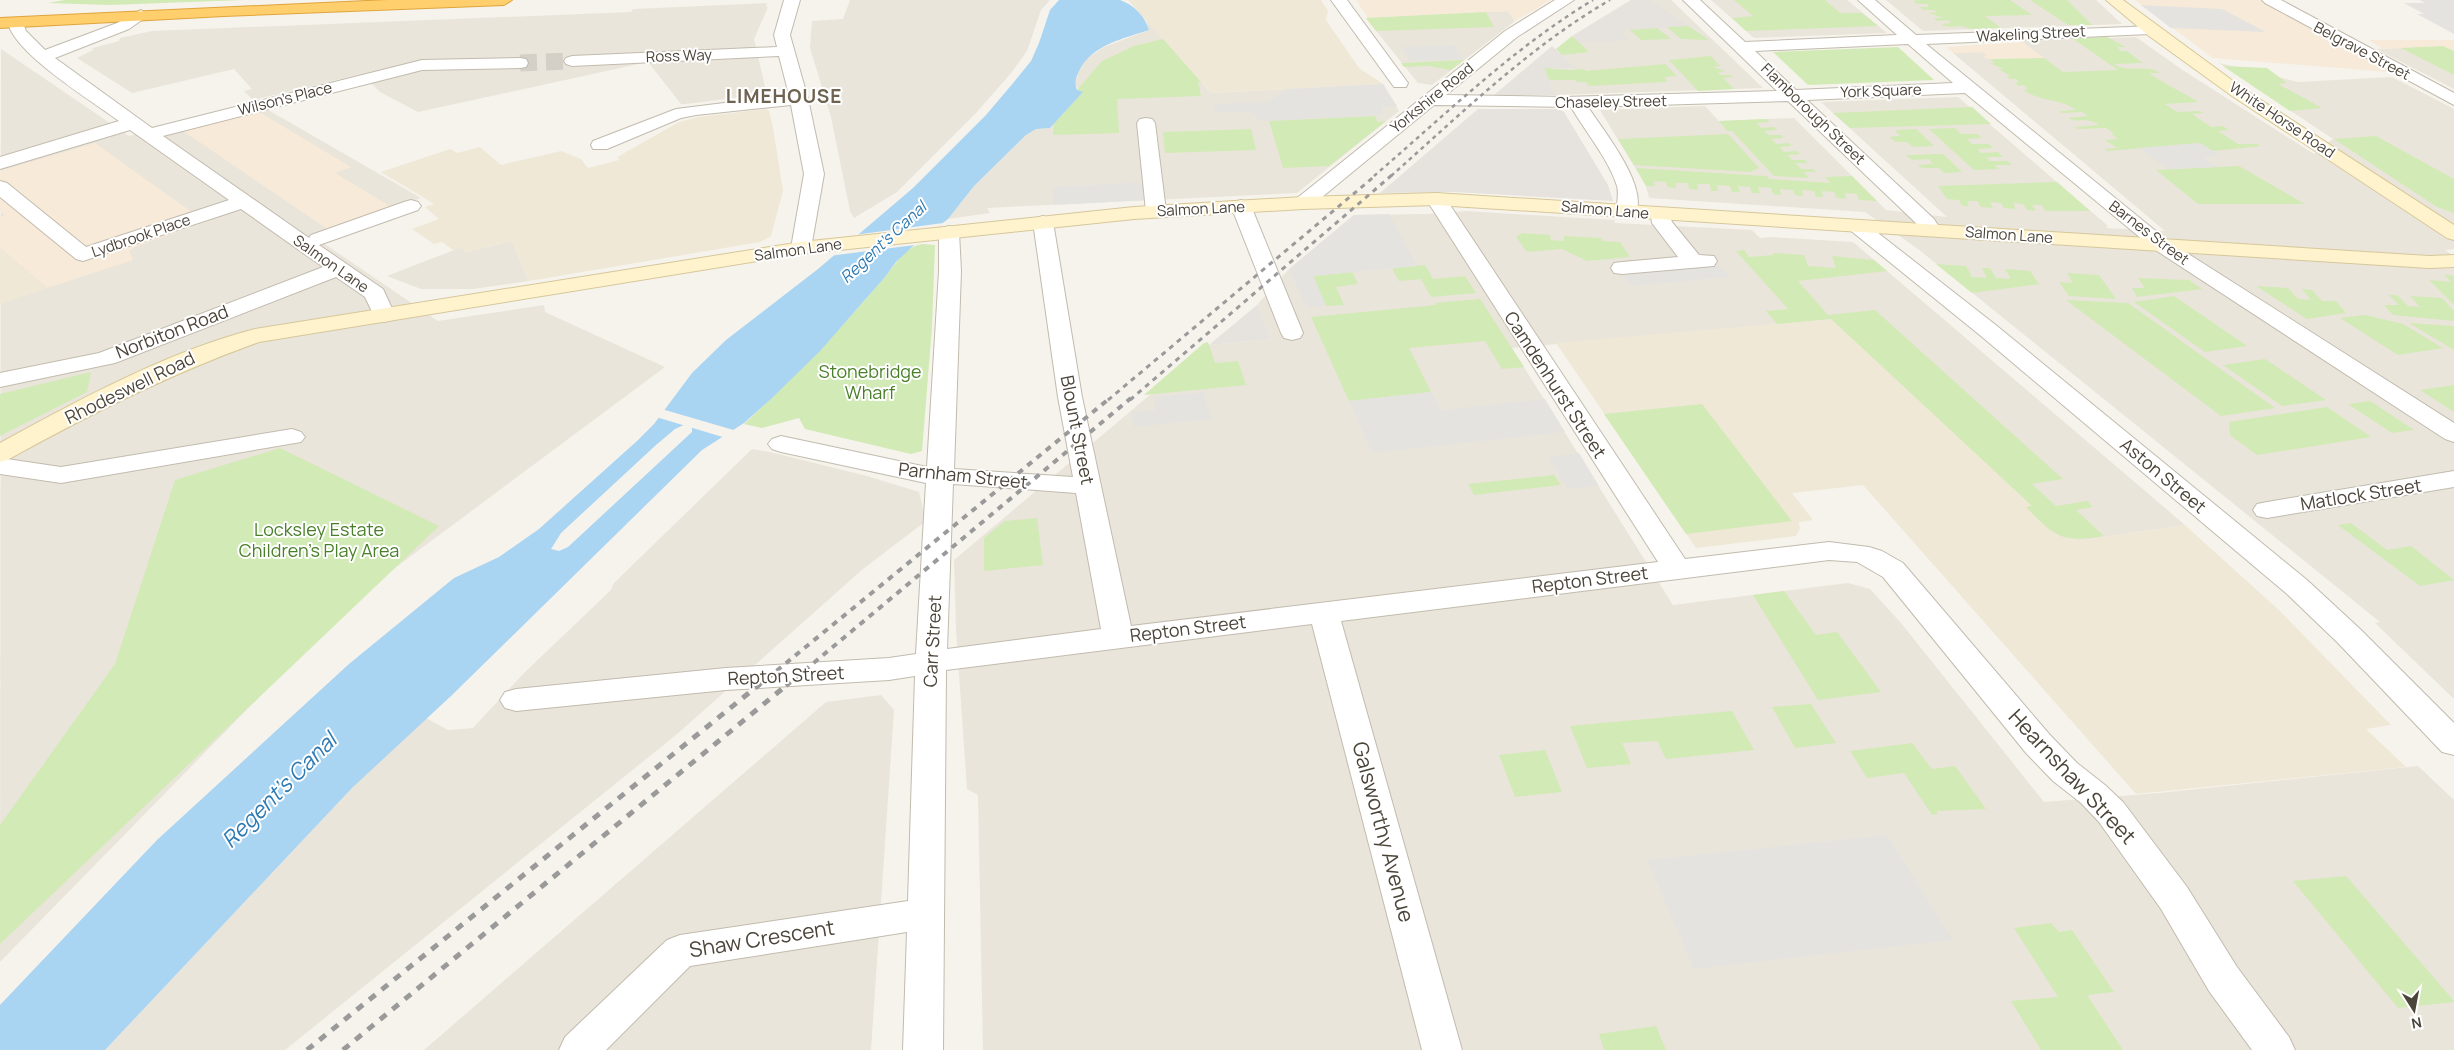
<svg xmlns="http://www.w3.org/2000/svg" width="2454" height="1050" font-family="Manrope,sans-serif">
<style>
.residential{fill:#eae5da}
.commercial{fill:#f7ead8}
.industrial{fill:#e6e2dd}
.education{fill:#efe8d6}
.green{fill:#d2eab5}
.parking{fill:#e5e3e0}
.water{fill:#a9d4f2;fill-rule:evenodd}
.pier{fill:#f6f3ec}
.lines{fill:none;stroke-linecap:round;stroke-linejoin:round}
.street-tunnel{stroke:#d4d0c8;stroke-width:17;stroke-dasharray:17 9;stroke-linecap:butt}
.street-casing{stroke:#c2bbae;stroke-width:2}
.secondary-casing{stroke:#d6c79b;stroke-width:2}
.highway-casing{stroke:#e0a43c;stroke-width:2}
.street{fill:#fff;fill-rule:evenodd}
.secondary{fill:#fff3cd;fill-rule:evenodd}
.highway{fill:#ffcf6e;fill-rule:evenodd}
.rail-far3{stroke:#9a9a9a;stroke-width:2.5;stroke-dasharray:4 4;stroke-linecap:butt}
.rail-far2{stroke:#9a9a9a;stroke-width:3;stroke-dasharray:5 5;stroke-linecap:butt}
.rail-far1{stroke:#9a9a9a;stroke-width:4;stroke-dasharray:6 6;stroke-linecap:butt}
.rail{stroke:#9a9a9a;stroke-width:5;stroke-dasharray:8 8;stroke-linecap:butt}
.labels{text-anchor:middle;stroke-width:4;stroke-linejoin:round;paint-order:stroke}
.far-street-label{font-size:15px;fill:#4b4439;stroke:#fff}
.far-water-label{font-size:16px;font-style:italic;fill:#2e7ab2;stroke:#fff}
.street-label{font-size:18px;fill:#4b4439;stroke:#fff}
.park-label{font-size:18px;fill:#4a7f2a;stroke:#fff}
.far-district-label{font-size:19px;font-weight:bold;letter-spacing:1px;fill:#6e6250;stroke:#fff}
.near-street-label{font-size:21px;fill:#4b4439;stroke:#fff}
.near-water-label{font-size:22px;font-style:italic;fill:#2e7ab2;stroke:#fff}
</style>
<rect width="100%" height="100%" fill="#f6f3ec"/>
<g class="residential">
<path d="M850,0H1050L1041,10L1027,51L1012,72L975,114L897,192L854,218L850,211L831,117L810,48L812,21L843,19Z"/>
<path d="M1631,0H1671L1763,88L1555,95L1544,68L1576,69L1556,49Z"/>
<path d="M1711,0H1847L1887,33L1754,38Z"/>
<path d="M1886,0H2096L2122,24L1923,31Z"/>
<path d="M767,3L766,7H768L754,39L766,91L765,94L686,104H681L648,62L418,112L380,92L362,74L253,100L244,91L252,89L234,69L132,93L77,58L93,50V48L119,41L120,38L152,31L631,12L633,9Z"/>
<path d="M1508,11L1515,21L1432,85L1418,83L1366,18Z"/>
<path d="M1146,20L1211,93L1383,84L1399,111L1297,193L987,208L990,213L948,219L974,186L1026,135L1036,129L1050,128L1082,93L1075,85L1078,73L1085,60L1104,47L1149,30Z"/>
<path d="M2136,37L2181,69L2314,154L2333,139L2219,63L2298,82L2392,77L2454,109V249L2445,250L2454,256V699L2375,623L2380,622L1918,249L1865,212L1649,198L1646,186L1600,110L1705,106L1719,121L1794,118L1886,210L1947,217L1821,102L1958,97L2108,226L2106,228L2165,231L1953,53L1983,52L1988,56L1987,59L2043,58L2021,41Z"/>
<path d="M2443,46L2454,51V89L2376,49Z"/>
<path d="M1,49L129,136L256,103L421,198L313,236L438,321L544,305L545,312L665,367L360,594L0,962Z"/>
<path d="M1466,211L1614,220L1615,223L1752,230L1760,238L1770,237L1853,242L2185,525L2078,541L2026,507L2032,506L1831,319L1512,348L1673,605L1848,583L1870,589L1901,623L2044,802L2159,793L2418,766L2454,800V1050H983L978,795L967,789L956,631L954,560L1209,345L1271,339L1257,305L1289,269L1354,215L1427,214Z"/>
<path d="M512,241L529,281L473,289H421L387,276L462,247L465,252Z"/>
<path d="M752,449L770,452L867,476L919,492L926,521L863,569L676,735L285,1050H105L352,788L426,718L448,730L473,728L523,674L611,590L614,583Z"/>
<path d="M881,695L894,710L871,1050H424L826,702Z"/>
</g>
<g class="commercial">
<path d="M1356,0H1551L1515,21L1508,11L1368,18Z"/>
<path d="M2135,0H2266L2305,26L2388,72L2213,58Z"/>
<path d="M2369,40H2454V51L2443,46L2383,49Z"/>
<path d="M2022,42L2044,58L1987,59L1983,56H1987L1983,52L1953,53L1946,47Z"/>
<path d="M256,110L351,167L335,173L393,208L329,230L183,131Z"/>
<path d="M95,143L189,210L209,221L137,246L129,251L133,260L47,288L0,248V217L5,216L0,211V171Z"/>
</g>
<g class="industrial">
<path d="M1631,0H1650L1688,26L1620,31L1629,40L1580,43L1572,36Z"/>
<path d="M1552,46L1577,69L1544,68L1555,95H1494Z"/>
<path d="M1478,109H1559L1564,112L1608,185L1613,201L1454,192L1380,193Z"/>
<path d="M1257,305L1271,339L1209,345Z"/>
</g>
<g class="education">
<path d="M1128,0H1321L1328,11L1326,20L1359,68L1383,84L1211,93Z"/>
<path d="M766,109L769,111L773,127L783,191L771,236L760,242L529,281L512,241L464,252L462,248L453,250L442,242L434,244L412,229L439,219L425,207L434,204L381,172L450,149L457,153L480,147L501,165L561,151L581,159L588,168L619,160L618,157L626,152L679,122L698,117Z"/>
<path d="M0,248L33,276L47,288L0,304Z"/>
<path d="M1831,319L2033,507H2026L2078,541L2185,525L2281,612L2391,725L2366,729L2406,767L2136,794L1863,485L1792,493L1813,520L1799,522L1800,529L1796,536L1696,548L1556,343Z"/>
</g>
<g class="green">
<path d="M65,0H245L109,5L48,3Z"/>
<path d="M1734,0H1825L1840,13H1862L1878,26L1746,31L1732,18L1753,16Z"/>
<path d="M1920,0H2010L2032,15L1985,16L2001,28L1969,29C1960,23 1950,30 1941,24L1951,23L1948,20L1937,21L1934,18H1944L1928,13L1937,12L1934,10H1923L1920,7H1929L1927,4H1917L1913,1Z"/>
<path d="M2030,0H2067L2092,25H2068Z"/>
<path d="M1486,12L1494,27L1376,31L1366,18Z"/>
<path d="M1688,26L1709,40L1681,39L1667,27Z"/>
<path d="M1657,28L1671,39L1641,40L1630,30Z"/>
<path d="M1572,36L1589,52L1562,55L1556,49Z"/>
<path d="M2107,37L2126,47H2117L2121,51H2127L2143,63L2114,64C2128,74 2146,63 2160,73H2149C2166,85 2181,91 2198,102L2165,104L2177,112L2199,111L2204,113L2192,114L2211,127L2223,126L2229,130L2218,131L2238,144H2257L2261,146L2213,151L2200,143L2107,151L2105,149L2117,148L2105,140L2118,139L2111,134L2114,133L2106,128L2078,129L2075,127L2099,125C2085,116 2078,124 2068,118L2088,116L2082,112L2062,113L2060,111L2076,110C2060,98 2039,102 2024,90L2028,89L2024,85L2019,86L2015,83L2019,82L2016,79H2010L2007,76H2011L1998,69H2003L1990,63H1994L1991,59L2044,58L2063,72L2118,70L2072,38Z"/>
<path d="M1163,39L1201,82H1198L1201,96L1117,99L1119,133L1053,135L1054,124L1082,93L1077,90L1102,61L1134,46Z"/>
<path d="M2443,46L2454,51V75L2401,48Z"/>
<path d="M1898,47L1934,80L1808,85L1773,52Z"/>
<path d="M1711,56L1720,66L1712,67L1726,71L1718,72L1721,75H1730L1733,77L1723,78L1734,89L1698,91L1669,60Z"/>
<path d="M1464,60L1451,70L1429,66L1404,67L1401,63Z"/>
<path d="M1665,64L1677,76L1664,77L1667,81L1665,82L1589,86L1586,82H1577L1576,80H1549L1544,68L1569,70L1584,69L1586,71Z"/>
<path d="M2223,66L2267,68L2287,83L2278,84L2322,108L2290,111Z"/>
<path d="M1972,107L1991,124L1850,128L1833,113Z"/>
<path d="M1375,116L1378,122L1386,121L1329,166L1283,168L1269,121Z"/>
<path d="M1767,119L1769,122L1757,123L1761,128L1774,127L1777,130L1764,131L1768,135H1781L1784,138L1771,139L1776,144L1789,143L1792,146L1780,147L1784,152L1797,151L1800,154L1788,155L1792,160H1805L1808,163H1796L1801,169H1813L1816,172H1804L1809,178L1774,176L1732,131H1727L1719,121Z"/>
<path d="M1955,128L1961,134H1977L1982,138L1967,139L1972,144H1989L1993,148L1978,149L1981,153L1998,152L2003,157H1986L1990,161H2008L2012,165H1995L1999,169L1974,170L1929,129Z"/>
<path d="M1251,129L1256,150L1165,153L1163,132Z"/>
<path d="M1916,129L1934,146L1913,147L1907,142H1896L1889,137L1900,136L1895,130Z"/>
<path d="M1728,134L1759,168L1750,172L1634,165L1618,139Z"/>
<path d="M2376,136L2454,179V213L2437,207L2334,139Z"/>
<path d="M1943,154L1962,172L1944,173L1939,168H1922L1918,165L1933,164L1929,159L1912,160L1906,155Z"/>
<path d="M2239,166L2305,204H2198L2156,170Z"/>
<path d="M1636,168L1767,176L1769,179L1830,183L1825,177L1852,176L1877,201L1859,200L1857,194L1845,193L1846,199L1837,198L1834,192L1822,191L1823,197H1816L1814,191L1802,190L1803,196L1795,195L1793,190L1780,189L1781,195L1773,194L1771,188L1758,187L1760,193H1752L1750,187L1738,186L1740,192H1732L1730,186L1717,185L1718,191H1711L1710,184H1697L1698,190L1689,189L1688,183H1675L1676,188L1668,187L1666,182L1654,181L1655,186H1646Z"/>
<path d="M2057,182L2090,211H2045L2042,205H2032L2036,211L2027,210L2023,204L2013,203L2016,209L2004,208L2001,203L1990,202L1993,208L1981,207L1977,201H1967L1969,206H1962L1959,200L1947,199L1938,186Z"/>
<path d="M1522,233L1550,235L1551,240L1564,241V236L1601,238L1602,241L1620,242L1630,257L1587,261L1562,249L1527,252L1516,237Z"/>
<path d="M922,244L935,245L932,327L922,451L911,454L805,429L799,418L762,428L744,424C794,378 840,330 883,279C895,266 904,247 922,244Z"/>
<path d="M1744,250L1749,257L1774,255L1773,253L1804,255L1808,266L1836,268L1832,256L1874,260L1887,271L1798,281L1828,315L1875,310L2063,479L2032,484L2056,506L2087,501L2093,507L2076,510L2104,536C2062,543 2055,537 2026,507L2032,506L1831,319L1777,324L1766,311L1788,309L1736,251Z"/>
<path d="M1936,264L1966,266L1972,277L1987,278L1982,268H1990L1996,278L2011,279L2005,269L2030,271L2039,284L1972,293Z"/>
<path d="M1425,265L1433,279L1465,276L1476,293L1431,297L1421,279L1399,281L1392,268Z"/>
<path d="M1352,272L1358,284L1336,287L1344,305L1326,306L1313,276Z"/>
<path d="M2067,273L2099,275L2116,299L2069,296L2059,282L2073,283Z"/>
<path d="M2444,274L2454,276V305L2429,280L2451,282Z"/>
<path d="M2138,278L2189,280L2202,289L2137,297L2132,288H2145Z"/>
<path d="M2256,286L2288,288L2298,299L2311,300L2302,289L2312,290L2322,301H2336L2346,313L2307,319Z"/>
<path d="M2389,295H2397L2408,306L2420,307L2410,296L2442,298L2454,311V321L2393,315L2384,305H2399Z"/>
<path d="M2174,296L2247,346L2205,352L2134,302Z"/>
<path d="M1480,299L1524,367L1502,369L1485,341L1409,348L1431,392L1349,401L1311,317L1436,305L1435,303Z"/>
<path d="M2066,300L2128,303L2275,408L2221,416Z"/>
<path d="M2365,315L2403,324L2443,348L2398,355L2340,318Z"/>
<path d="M2409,323L2454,326V350Z"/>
<path d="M1208,342L1215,363L1238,361L1246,385L1144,395L1204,343Z"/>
<path d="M2265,359L2326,400L2282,406L2223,365Z"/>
<path d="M91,372L87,392L0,436V394Z"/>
<path d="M2454,385V412L2420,390Z"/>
<path d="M2370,401L2414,430L2392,433L2348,404Z"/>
<path d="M1702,404L1792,521L1686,534L1604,414Z"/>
<path d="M2327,407L2371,437L2257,455L2230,435L2229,422Z"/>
<path d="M280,448L439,526L0,944V825L115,664L175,480Z"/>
<path d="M1554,475L1561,485L1474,495L1468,484Z"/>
<path d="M1037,518L1043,565L984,571V538L1005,521Z"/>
<path d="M2351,523L2387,550L2411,546L2454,580L2420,586L2338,525Z"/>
<path d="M1784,591L1816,635L1837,632L1881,692L1818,700L1753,595Z"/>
<path d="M1811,704L1836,743L1795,748L1772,707Z"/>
<path d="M1732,711L1754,750L1666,759L1657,741L1622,743L1631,764L1587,768L1570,726Z"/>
<path d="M1912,743L1932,769L1955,766L1986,809L1936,811L1938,814L1932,815L1904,773L1867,778L1850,751Z"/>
<path d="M1545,750L1562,792L1515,797L1499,755Z"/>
<path d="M2346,876L2454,1001V1002L2398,1008L2293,881Z"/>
<path d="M2051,923L2059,932L2072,930L2114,992L2087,995L2123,1050H2041L2011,1001L2058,997L2014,928Z"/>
<path d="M1656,1026L1666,1050H1604L1599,1034Z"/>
</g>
<g class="parking">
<path d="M2420,0H2454V34L2417,14H2424L2404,3H2425Z"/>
<path d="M2141,5L2222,9L2266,32L2171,28Z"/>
<path d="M1454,45L1463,59L1410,61L1402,47Z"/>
<path d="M1383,84L1397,106L1381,107L1384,115L1258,121L1255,114L1249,112H1215L1213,104L1267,102L1288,89Z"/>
<path d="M2200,143L2221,156L2202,158L2218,167L2167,169L2139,148Z"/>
<path d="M1147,182L1149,200L1053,205V187Z"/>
<path d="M1389,214L1417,266L1313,276L1326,306L1307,308L1289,269L1354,215Z"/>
<path d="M1720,266L1730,277L1631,286L1623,275Z"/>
<path d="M1203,392L1211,419L1134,427L1131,412L1156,410L1154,397Z"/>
<path d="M1431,392L1441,410L1545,399L1565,432L1372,453L1349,401Z"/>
<path d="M1579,453L1599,486L1568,489L1548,457Z"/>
<path d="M1887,835L1953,940L1694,969L1647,860Z"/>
</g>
<path class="water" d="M1059,0C1070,0 1113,0 1120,0C1134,5 1145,16 1149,30C1125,38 1091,45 1079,71C1076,77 1074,83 1077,90L1083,92L1050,128L1036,129L1026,135L974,186L948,219L913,246L896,262L885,277L820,351L771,399L744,423L702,450L451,696L352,788L105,1050H0V1005L157,840L349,664L454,578L499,557L539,529L637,441L654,424L692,373L726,340L818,269L913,188L986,115L1014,82L1031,61L1039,43L1050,10ZM686,424L692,425V432L568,547L559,551L551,549L561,533L656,445L675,429Z"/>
<g class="pier">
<path d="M16,4H60L0,20V8Z"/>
<path d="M943,223L915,245L829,256L854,235Z"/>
<path d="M662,409L665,410L737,431L726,438L656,417Z"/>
</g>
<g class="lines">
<path class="street-tunnel" d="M520,63L572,61"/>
<g class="street-casing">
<g id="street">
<path d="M784,0H800L790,35L808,99L824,174L811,248L808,252L801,254L794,252L791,248L804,174L791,105L696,115L681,118L607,149H593L591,145L593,141L676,109L789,95L779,56L572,66L566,64L564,61L566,58L572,56L777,47L774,35Z"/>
<path d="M1331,0H1347L1408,83L1406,87H1394Z"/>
<path d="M1555,0H1574L1517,37L1446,95L1564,97L1777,91L1683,0H1700L1745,42L1897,35L1858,0H1875L1916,35L2156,26L2158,29L2150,34L1926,44L2168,241L2454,423V442L2445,439L2154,249L1965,93L1807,100L1934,219L1941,230L1938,234L1931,236L1924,234L1919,226L1788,101L1588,107C1603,130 1652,190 1634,216L1627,218L1620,216C1614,207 1620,196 1617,186C1609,160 1585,131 1571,107L1434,105L1310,207L1303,209L1296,207L1293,203L1296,199L1505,31ZM1908,44L1953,83L1796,90L1755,51Z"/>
<path d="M2262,0H2281L2454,93V105L2265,3Z"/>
<path d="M141,10L149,15L129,29L55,58L152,128L422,60L520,58L526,59L528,63L526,67L520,68L422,70L163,136L309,238L311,235L404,202L411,200L418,202L421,206L418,210L319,245L383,289L395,315L392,320L384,322L376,320L365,297L336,277L115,363L0,387V373L99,353L323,267L241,209L83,261L76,259L0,197V181L7,183L86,247L229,200L130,130L0,169V157L119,121C92,101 15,54 8,23L10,20H22L26,31L45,50L117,23Z"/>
<path d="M1146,118L1152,119L1155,123L1166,211L1163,215L1156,217L1149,215L1146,211L1137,123L1140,119Z"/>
<path d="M1436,193L1443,195L1446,199L1685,559L1829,542L1869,547L1882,551L1903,563L2050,735L2077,763L2105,785L2123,802L2187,887L2237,967L2289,1037L2295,1050H2252L2209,991L2161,909L2099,822L2081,803L2053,781L2026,753L1883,577L1857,562L1829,560L1341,621L1462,1050H1422L1312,624L946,670L943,1050H903L907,932L690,966L606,1050H559L565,1037L667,940L680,935L908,901L915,676L889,680L726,690L516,711L505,708L500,700L505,692L516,689L726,668L889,658L916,654L926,483L781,452L772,449L768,444L772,439L781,436L927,467L939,271V232L942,228L949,226L956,228L959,232L961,271L954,469L1073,477L1058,397L1033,222L1036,218L1043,216L1050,218L1053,222L1082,397L1131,626L1658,562L1426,199L1429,195ZM953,484L1076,493L1101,629L947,649Z"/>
<path d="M1241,200L1248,202L1251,206L1303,333L1300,338L1292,340L1284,338L1281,333L1231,206L1234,202Z"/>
<path d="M1661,209L1668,211L1672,222L1699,255L1714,256L1717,261L1714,266L1622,274L1614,273L1611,268L1614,263L1622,262L1678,257L1652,223L1651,215L1654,211Z"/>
<path d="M1857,220L1864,222L1997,326L2307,580L2360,629L2454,723V755L2442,752L2338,643L2287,594L1981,336L1850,230L1847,226L1850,222Z"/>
<path d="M292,429L301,432L305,437L301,442L61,483L0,474V458L61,467Z"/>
<path d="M2454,471V487L2267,518L2257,516L2253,510L2257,504L2267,502Z"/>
</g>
</g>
<g class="secondary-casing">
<g id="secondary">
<path d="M2106,0H2123L2244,89L2454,225V240L2447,238L2232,96L2149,36Z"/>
<path d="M1436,193L2429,256L2454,255V267L2429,268L1436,205L1303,209L1134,219L801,254L259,342C172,373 90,414 9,459L0,462V443C78,400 169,351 255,329L801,242L1134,207L1303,197Z"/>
</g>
</g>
<g class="highway-casing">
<path id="highway" d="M388,0H512L504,5L224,16L0,28V18Z"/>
</g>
<use href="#street" class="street"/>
<use href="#secondary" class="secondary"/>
<use href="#highway" class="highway"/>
<g class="rail-far3">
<path d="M1374,176C1445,115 1513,48 1593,0"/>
<path d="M1391,176C1461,114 1529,47 1610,0"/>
</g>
<g class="rail-far2">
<path d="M1108,400L1376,175"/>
<path d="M1130,400L1392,175"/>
</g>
<g class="rail-far1">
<path d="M758,686L1110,398"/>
<path d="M786,686L1131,398"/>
</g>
<g class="rail">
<path d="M307,1050L760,684"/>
<path d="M343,1050L788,684"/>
</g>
</g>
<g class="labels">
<g class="far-street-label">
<text transform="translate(2031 34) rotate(-3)" y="5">Wakeling Street</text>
<text transform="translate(2362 51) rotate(28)" y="5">Belgrave Street</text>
<text transform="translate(679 56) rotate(-2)" y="5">Ross Way</text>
<text transform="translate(1881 91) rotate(-2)" y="5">York Square</text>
<text transform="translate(1432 98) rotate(-39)" y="5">Yorkshire Road</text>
<text transform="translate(285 99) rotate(-14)" y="5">Wilson's Place</text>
<text transform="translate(1611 102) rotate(-1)" y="5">Chaseley Street</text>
<text transform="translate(1813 114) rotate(44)" y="5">Flamborough Street</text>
<text transform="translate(2282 120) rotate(34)" y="5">White Horse Road</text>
<text transform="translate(1201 209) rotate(-3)" y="5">Salmon Lane</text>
<text transform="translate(1605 210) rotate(5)" y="5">Salmon Lane</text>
<text transform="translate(2149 233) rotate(37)" y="5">Barnes Street</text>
<text transform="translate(2009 235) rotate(4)" y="5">Salmon Lane</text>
<text transform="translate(141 236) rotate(-19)" y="5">Lydbrook Place</text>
<text transform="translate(798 250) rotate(-8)" y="5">Salmon Lane</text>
<text transform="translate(331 264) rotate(35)" y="5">Salmon Lane</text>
</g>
<g class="far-water-label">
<text transform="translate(883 242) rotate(-43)" y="6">Regent's Canal</text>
</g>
<g class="street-label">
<text transform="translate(172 332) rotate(-21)" y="6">Norbiton Road</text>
<text transform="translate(1555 385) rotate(57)" y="6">Camdenhurst Street</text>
<text transform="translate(130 388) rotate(-26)" y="6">Rhodeswell Road</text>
<text transform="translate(1077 430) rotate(79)" y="6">Blount Street</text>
<text transform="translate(963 476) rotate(6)" y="6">Parnham Street</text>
<text transform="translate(2163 476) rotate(40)" y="6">Aston Street</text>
<text transform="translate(2361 495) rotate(-9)" y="6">Matlock Street</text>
<text transform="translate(1590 580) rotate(-7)" y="6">Repton Street</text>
<text transform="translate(1188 629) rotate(-7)" y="6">Repton Street</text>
<text transform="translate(933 641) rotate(-87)" y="6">Carr Street</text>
<text transform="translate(786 676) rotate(-3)" y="6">Repton Street</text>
</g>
<g class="park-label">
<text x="870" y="378">Stonebridge<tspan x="870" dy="21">Wharf</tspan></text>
<text x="319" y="536">Locksley Estate<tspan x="319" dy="21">Children's Play Area</tspan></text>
</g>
<g class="far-district-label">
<text x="784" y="103">LIMEHOUSE</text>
</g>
<g class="near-street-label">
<text transform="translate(2072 777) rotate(47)" y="7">Hearnshaw Street</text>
<text transform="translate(1383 832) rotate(75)" y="7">Galsworthy Avenue</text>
<text transform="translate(762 939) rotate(-9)" y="7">Shaw Crescent</text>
</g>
<g class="near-water-label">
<text transform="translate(279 790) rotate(-45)" y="8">Regent's Canal</text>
</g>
</g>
<g transform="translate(2414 1010) rotate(169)" stroke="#ffffff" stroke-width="4" paint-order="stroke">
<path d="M0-4L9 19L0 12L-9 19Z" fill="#4b4439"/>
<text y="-8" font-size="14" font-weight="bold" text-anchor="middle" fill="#4b4439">N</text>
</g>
</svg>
